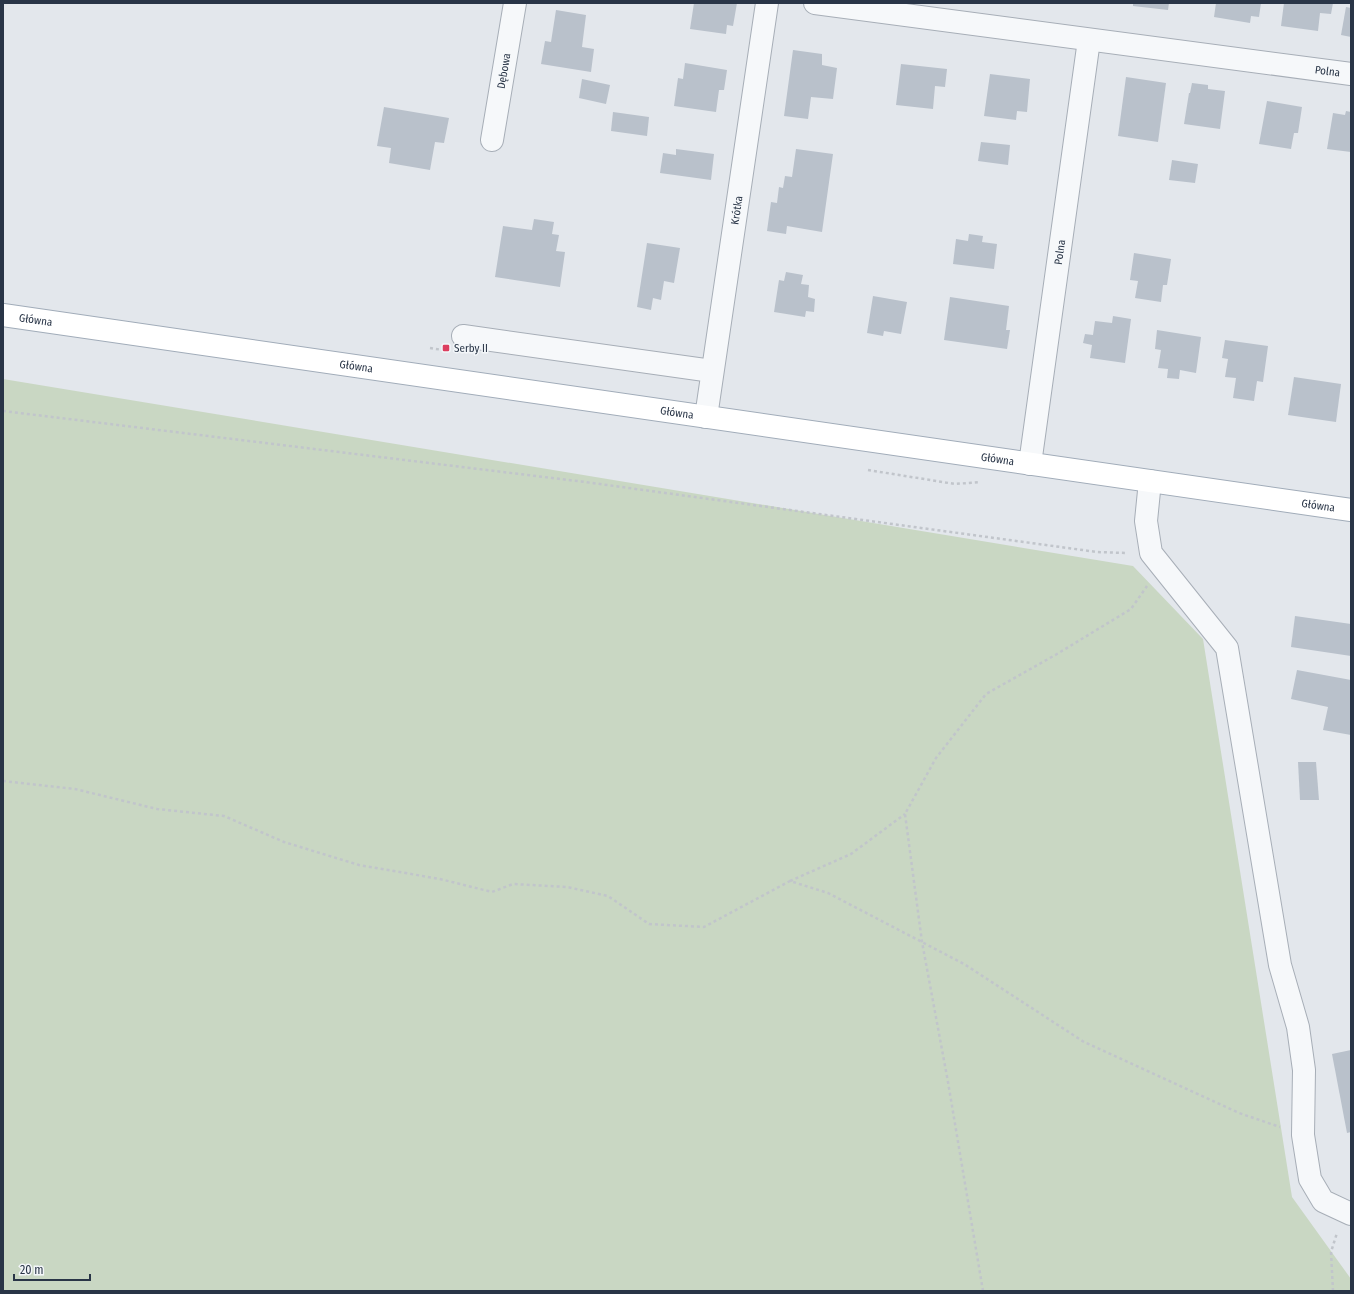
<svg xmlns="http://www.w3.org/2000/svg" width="1354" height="1294" font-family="'Fira Sans Condensed',sans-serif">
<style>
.green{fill:#c9d7c3}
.building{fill:#b9c1cb}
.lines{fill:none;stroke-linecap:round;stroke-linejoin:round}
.minor-casing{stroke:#a7aeb7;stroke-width:24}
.major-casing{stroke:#a1acb9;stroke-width:24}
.path{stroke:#c1c5cb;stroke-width:2.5;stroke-dasharray:3 3;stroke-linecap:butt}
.minor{stroke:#f6f8fa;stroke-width:22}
.major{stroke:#fff;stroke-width:22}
.poi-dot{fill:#dc3e5f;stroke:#f3f6f9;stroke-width:1.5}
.labels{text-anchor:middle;stroke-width:3;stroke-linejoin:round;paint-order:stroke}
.street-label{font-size:11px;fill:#293547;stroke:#f3f6f9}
.poi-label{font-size:11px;fill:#293547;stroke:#f3f6f9;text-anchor:start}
</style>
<rect width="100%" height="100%" fill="#e3e7ec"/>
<path class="green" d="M3,379L1133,566L1203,639L1292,1197L1351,1279V1291H3Z"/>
<g class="building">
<path d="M694,3H737L733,26L727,25L726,34L690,29Z"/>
<path d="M1133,3H1169L1168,10L1133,6Z"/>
<path d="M1216,3H1261L1259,17L1251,16L1250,23L1214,17Z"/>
<path d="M1284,3H1333L1331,14L1320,13L1318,31L1281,26Z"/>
<path d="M1346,7L1351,8V37L1341,35Z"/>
<path d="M556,10L586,15L582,47L594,49L591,72L541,64L545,41L551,42Z"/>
<path d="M793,50L822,54V65L837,68L833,99L811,97L808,119L784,116Z"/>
<path d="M685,63L727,70L724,90H719L716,112L674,106L678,78L683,79Z"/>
<path d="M901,64L947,69L945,87L935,86L933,109L896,105Z"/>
<path d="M990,74L1030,79L1027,112L1017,111L1016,120L984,116Z"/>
<path d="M1126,77L1166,83L1158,142L1118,136Z"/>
<path d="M582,79L610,85L606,104L579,98Z"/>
<path d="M1192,83L1208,85V89L1225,91L1220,129L1184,124L1189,93H1190Z"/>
<path d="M1267,101L1302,107L1298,133H1294L1291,149L1259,144Z"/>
<path d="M384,107L449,118L444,143L435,142L430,170L389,163L391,148L377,146Z"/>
<path d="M1346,111L1351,112V152L1327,149L1333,113L1345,115Z"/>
<path d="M613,112L649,117L647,136L611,131Z"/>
<path d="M981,142L1010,145L1008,165L978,161Z"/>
<path d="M676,149L714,154L711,180L660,173L663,153L676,155Z"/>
<path d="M796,149L833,154L822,232L787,226L786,234L767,231L771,202L777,203L779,187L783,188L785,176L792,177Z"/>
<path d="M1172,160L1198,164L1195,183L1169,180Z"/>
<path d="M534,219L554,222L552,234L559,235L556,251L565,252L560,287L495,277L503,226L532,230Z"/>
<path d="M969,234L983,236L982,242L997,244L994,269L953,264L956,239L968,241Z"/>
<path d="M647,243L680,248L674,283L664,281L661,300L653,298L651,310L637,307Z"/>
<path d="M1134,253L1171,259L1167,285H1163L1161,302L1135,298L1138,281L1130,280Z"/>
<path d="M786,272L803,275L801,284L809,285L808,297L815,299L814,312L806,311L805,317L774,312L779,280L784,281Z"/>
<path d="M873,296L907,302L901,334L884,331L883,336L867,333Z"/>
<path d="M950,297L1009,306L1006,330H1010L1007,349L944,340Z"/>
<path d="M1113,316L1131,319L1125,363L1090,358L1092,345L1083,343L1085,334L1093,335L1095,321L1112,323Z"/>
<path d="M1157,330L1201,337L1196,373L1180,370L1179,379L1167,378L1168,369L1158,368L1161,350L1155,349Z"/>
<path d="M1225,340L1268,346L1263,382L1257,381L1254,401L1233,398L1236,378L1225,377L1228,359L1222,358Z"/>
<path d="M1294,377L1341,384L1336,422L1288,415Z"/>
<path d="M1295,616L1351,624V656L1291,647Z"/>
<path d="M1297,670L1351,680V735L1323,730L1328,707L1291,699Z"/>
<path d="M1298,762H1316L1319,800H1300Z"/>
<path d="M1351,1050V1132L1347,1133L1332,1054Z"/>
</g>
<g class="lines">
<g class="minor-casing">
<g id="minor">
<path id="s1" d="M815,3L1351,74"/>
<path id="s2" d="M492,140L515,3"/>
<path d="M463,336L712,371"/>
<path id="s3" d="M706,417L767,3"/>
<path id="s4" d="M1030,464L1089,40"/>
<path d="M1150,481L1146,521L1151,553L1227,648L1280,965L1298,1027L1304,1070L1303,1135L1310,1179L1323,1201L1351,1214"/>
</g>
</g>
<g class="major-casing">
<g id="major">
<path id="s5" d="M3,315L1351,510"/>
</g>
</g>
<g class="path">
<path d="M430,348L443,350"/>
<path d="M3,411L585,482L1097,552L1127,553"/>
<path d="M868,470L955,484L980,482"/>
<path d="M3,781L75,789L157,809L224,816L284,842L359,865L440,879L492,892L513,884L567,887L608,896L649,924L704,927L790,881L828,893L964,964L1084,1042L1239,1113L1280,1127"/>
<path d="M790,881L851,854L905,814"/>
<path d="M983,1291L948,1082L922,942L905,814L936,758L986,694L1057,654L1131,609L1147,586"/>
<path d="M1333,1291L1331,1252L1337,1233"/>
</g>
<use href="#minor" class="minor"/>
<use href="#major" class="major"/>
</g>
<rect class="poi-dot" x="442" y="344" width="8" height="8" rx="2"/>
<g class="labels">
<g class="street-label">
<text dy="4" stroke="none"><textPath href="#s2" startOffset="70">Dębowa</textPath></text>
<text dy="4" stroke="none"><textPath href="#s1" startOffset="517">Polna</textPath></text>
<text dy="4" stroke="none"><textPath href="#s3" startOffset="209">Krótka</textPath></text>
<text dy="4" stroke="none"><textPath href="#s4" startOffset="214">Polna</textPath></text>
<text dy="4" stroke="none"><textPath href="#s5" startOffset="33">Główna</textPath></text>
<text dy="4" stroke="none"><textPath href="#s5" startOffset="357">Główna</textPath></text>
<text dy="4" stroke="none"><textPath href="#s5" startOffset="681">Główna</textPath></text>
<text dy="4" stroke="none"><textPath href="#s5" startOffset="1005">Główna</textPath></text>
<text dy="4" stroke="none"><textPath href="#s5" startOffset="1329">Główna</textPath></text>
</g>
<g class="poi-label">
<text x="454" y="352">Serby II</text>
</g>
</g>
<rect width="1354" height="1294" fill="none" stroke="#293547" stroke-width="8"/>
<path d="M14 1274v6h76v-6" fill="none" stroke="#293547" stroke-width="2"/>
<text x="20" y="1274" font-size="12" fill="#293547" stroke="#f3f6f9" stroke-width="3" paint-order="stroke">20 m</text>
</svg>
